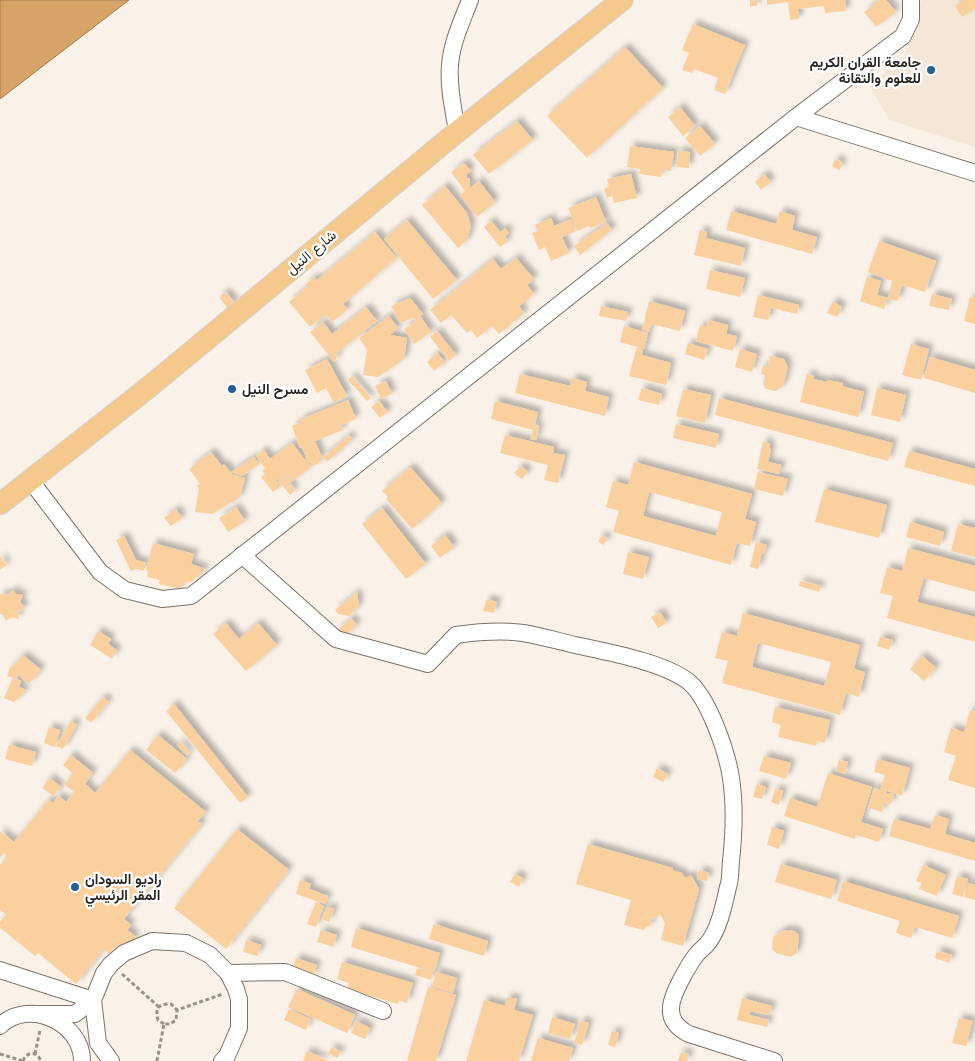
<svg xmlns="http://www.w3.org/2000/svg" width="975" height="1061" font-family="'Work Sans',Vazirmatn,sans-serif">
<style>
.built{fill:#f5e7d7}
.water{fill:#d7a366;stroke:#a27d51}
.building{fill:#fbd09f;fill-rule:evenodd;filter:url(#shadow)}
.lines{fill:none;stroke-linecap:round;stroke-linejoin:round}
.minor-casing{stroke:#7a726a;stroke-width:18}
.major-casing{stroke:#d4d3d3;stroke-width:23}
.path{stroke:#98928b;stroke-width:3;stroke-dasharray:4 2.5;stroke-linecap:butt}
.minor{stroke:#fff;stroke-width:16}
.major{stroke:#f5c88b;stroke-width:21}
.poi-dot{fill:#256097;stroke:#fff;stroke-width:2}
.labels{text-anchor:middle;stroke-width:4.5;stroke-linejoin:round;paint-order:stroke}
.poi-label{font-size:14px;font-weight:bold;fill:#272421;stroke:#fff;text-anchor:start}
.street-label{font-size:14px;fill:#272421;stroke:#fff}
</style>
<defs>
<filter id="shadow"><feDropShadow dx="4.5" dy="-4.5" stdDeviation="2.5" flood-color="#0004"/></filter>
</defs>
<rect width="100%" height="100%" fill="#faf2e8"/>
<path class="built" d="M921,0H975V147L889,120L869,84L905,56Z"/>
<path class="water" d="M0,0H129L0,99Z"/>
<g class="building">
<rect x="750" y="0" width="7" height="6"/>
<path d="M767,0H845L846,11L825,13L824,6L798,9L799,19L790,20L788,2L767,5Z"/>
<path d="M880,0H886L896,12L876,27L864,12Z"/>
<path d="M964,0H975V8L962,17L955,6Z"/>
<path d="M693,24L745,45L725,94L714,90L718,78L694,69L692,73L682,70L689,53L682,50Z"/>
<path d="M625,47L663,88L587,158L547,116Z"/>
<path d="M680,107L695,126L683,136L668,117Z"/>
<path d="M517,121L533,140L489,174L473,155Z"/>
<path d="M700,126L715,144L700,156L685,138Z"/>
<path d="M630,146L674,152L671,171L662,170L661,177L639,174L640,169L627,167Z"/>
<path d="M678,151L690,152L689,168L677,167Z"/>
<path d="M835,159L842,162L840,170L832,167Z"/>
<path d="M464,163L471,171L467,174V178L470,179V188L479,181L495,202L477,217L460,195L465,191L451,172Z"/>
<path d="M631,174L637,198L614,203L612,196L607,198L604,189L609,187L607,179Z"/>
<path d="M764,174L771,182L761,190L755,182Z"/>
<path d="M445,186L467,213L471,226L467,240L458,248L422,205Z"/>
<path d="M596,197L606,222L590,228L589,226L577,231L568,208Z"/>
<path d="M731,211L776,224L780,211L795,216L792,230L817,237L812,254L726,230Z"/>
<path d="M551,218L554,226L571,219L576,231L562,237L569,253L551,261L545,247L539,250L532,233L538,231L535,225Z"/>
<path d="M407,220L457,280L433,299L384,239Z"/>
<path d="M491,221L500,232L505,228L509,233L505,237L508,241L500,247L484,227Z"/>
<path d="M607,223L612,230L580,255L574,246Z"/>
<path d="M700,230L707,232L706,238L745,248L741,266L694,255Z"/>
<path d="M375,232L397,258L343,304L348,309L332,322L326,314L310,327L289,302L307,287L305,285L314,277L317,280Z"/>
<path d="M879,241L936,261L925,292L902,285L898,301L888,299L892,281L868,272Z"/>
<path d="M516,258L534,279L527,285L534,294L519,306L524,313L499,334L492,326L477,338L471,330L467,333L451,315L441,323L430,310L493,259L501,269Z"/>
<path d="M710,270L745,278L740,297L706,289Z"/>
<path d="M867,277L881,281L877,295L888,298L884,309L860,301Z"/>
<path d="M226,292L235,303L228,309L219,297Z"/>
<path d="M932,294L952,299L949,310L929,306Z"/>
<path d="M758,295L799,305L797,314L771,308L768,320L753,317Z"/>
<path d="M970,297L975,298V324L964,321Z"/>
<path d="M410,298L423,314L416,320L413,318L400,323L391,306Z"/>
<path d="M649,301L685,311L680,331L651,324L649,332L642,330Z"/>
<path d="M833,301L842,307L837,317L827,313Z"/>
<path d="M601,306L628,312L626,321L599,316Z"/>
<path d="M366,307L377,321L335,355L337,358L334,362L310,332L323,322L332,334Z"/>
<path d="M389,316L398,328L390,335L407,338L404,359L378,377L363,375L367,350L359,338Z"/>
<path d="M421,317L431,332L414,344L404,329Z"/>
<path d="M708,320L728,325L726,334L737,336L733,351L696,341L700,325L706,327Z"/>
<path d="M624,326L648,333L644,349L620,342Z"/>
<path d="M437,331L456,355L449,361L430,337Z"/>
<path d="M688,343L708,349L704,360L685,354Z"/>
<path d="M911,344L929,349L921,380L902,375Z"/>
<path d="M637,347L643,349L642,355L671,363L666,385L629,376Z"/>
<path d="M740,349L757,354L752,372L735,367Z"/>
<path d="M437,353L445,362L434,371L427,362Z"/>
<path d="M770,356L784,359L788,367L783,386L776,391L766,389L763,384L765,375L761,374L763,365L768,367Z"/>
<path d="M930,357L975,370V393L924,378Z"/>
<path d="M327,359L347,396L334,403L326,388L317,393L305,370Z"/>
<path d="M520,374L570,386L572,378L587,382L585,391L609,397L605,416L515,393Z"/>
<path d="M807,374L814,376L813,379L827,382L828,380L843,383L842,386L864,392L858,417L800,402Z"/>
<path d="M352,376L371,398L367,401L348,380Z"/>
<path d="M386,381L392,394L381,399L375,386Z"/>
<path d="M642,388L662,394L659,405L638,400Z"/>
<path d="M877,388L906,395L900,422L871,415Z"/>
<path d="M683,389L711,395L705,423L676,416Z"/>
<path d="M719,398L893,443L888,461L715,415Z"/>
<path d="M348,400L356,419L341,425L343,430L315,441L322,457L318,459L320,463L312,466L310,462L308,463L302,447L300,448L292,426L301,422L299,420Z"/>
<path d="M379,401L388,412L380,418L371,407Z"/>
<path d="M495,401L538,412L535,425L539,426L536,440L530,439L533,430L491,419Z"/>
<path d="M676,424L719,434L716,448L673,438Z"/>
<path d="M349,435L353,439L327,462L323,457Z"/>
<path d="M505,435L554,447L553,453L565,455L558,483L544,480L548,465L500,453Z"/>
<path d="M763,441L770,444L769,448L771,449L768,462L781,465L779,474L757,469Z"/>
<path d="M292,443L311,467L290,483L278,468L283,475L277,480L274,477L281,486L273,492L261,477L265,474L262,471L265,469L268,473L256,456L264,450L270,459Z"/>
<path d="M909,451L975,469V486L972,485L973,478L971,485L904,467Z"/>
<path d="M211,452L222,466L224,464L232,474L245,478L240,497L212,514L195,512L199,489L197,486L200,484L189,469Z"/>
<path d="M254,457L259,464L242,476L231,472Z"/>
<path d="M634,462L752,494L745,519L756,522L750,546L737,543L731,565L613,532L619,511L606,507L613,481L628,485ZM649,492L722,512L716,536L643,516Z"/>
<path d="M521,466L528,472L522,479L514,473Z"/>
<path d="M410,467L442,503L412,529L386,499L388,497L382,491Z"/>
<path d="M758,472L788,479L783,496L754,489Z"/>
<path d="M283,476L295,490L290,495L278,480Z"/>
<path d="M824,489L887,505L879,538L815,522Z"/>
<path d="M236,507L245,521L228,532L219,518Z"/>
<path d="M382,508L426,564L406,579L362,524Z"/>
<path d="M176,509L182,518L171,526L164,518Z"/>
<path d="M910,522L944,532L940,546L906,537Z"/>
<path d="M958,524L975,528V557L951,551Z"/>
<path d="M445,535L454,547L440,558L431,546Z"/>
<path d="M602,535L608,539L603,545L598,541Z"/>
<path d="M124,536L136,560L146,563L144,571L137,569L131,571L116,540Z"/>
<path d="M756,542L767,545L764,554L762,553L758,569L750,567Z"/>
<path d="M153,543L194,554L191,564L206,569L191,582L187,581L179,589L159,584L160,580L147,577L148,571L146,570Z"/>
<path d="M908,548L975,566V592L924,578L917,602L975,617V642L887,618L893,596L880,593L887,567L902,571Z"/>
<path d="M628,552L649,557L643,579L623,574Z"/>
<path d="M0,556L7,565L0,570Z"/>
<path d="M800,581L821,586L819,592L799,586Z"/>
<path d="M13,590L16,594L23,595L20,602L25,608L18,612L19,619L11,617L6,621L3,615L0,614V596L1,593L7,595Z"/>
<path d="M357,592L359,606L349,616L338,614L335,610Z"/>
<path d="M487,599L497,602L494,613L483,611Z"/>
<path d="M660,612L667,623L658,628L651,617Z"/>
<path d="M743,613L860,645L854,669L865,672L859,697L846,693L840,715L722,683L728,661L715,658L722,632L737,636ZM758,643L831,662L824,686L752,667Z"/>
<path d="M351,618L357,625L343,638L337,631Z"/>
<path d="M226,623L239,639L258,623L277,645L246,671L213,634Z"/>
<path d="M98,631L111,639L108,644L117,650L112,659L90,645Z"/>
<path d="M880,637L893,640L889,650L877,646Z"/>
<path d="M23,655L41,670L29,684L18,674L16,679L21,681L19,687L26,690L14,702L4,698L13,678L7,676L10,667L11,668Z"/>
<path d="M922,656L936,668L924,681L910,669Z"/>
<path d="M103,697L109,702L91,723L85,718Z"/>
<path d="M174,704L248,797L240,803L166,711Z"/>
<path d="M775,707L830,720L825,743L817,741L816,746L778,737L781,725L772,722Z"/>
<path d="M970,710L975,712V788L948,780L956,756L944,752L951,728L964,732Z"/>
<path d="M71,721L77,725L63,749L56,746Z"/>
<path d="M49,727L60,730L55,747L44,743Z"/>
<path d="M158,735L187,759L175,773L146,750Z"/>
<path d="M180,742L190,753L187,756L177,745Z"/>
<path d="M9,745L36,752L32,766L5,759Z"/>
<path d="M130,750L206,812L198,821L202,824L124,919L131,925L127,930L136,937L123,952L116,946L110,954L104,949L76,984L38,953L35,956L0,928V922L6,914L0,910V865L7,856L4,853L0,858V831L14,842L48,800L53,803L59,796L66,802L74,792L64,784L73,774L63,765L71,755L93,773L85,784L95,793Z"/>
<path d="M764,756L791,763L786,779L759,771Z"/>
<path d="M877,759L910,768L902,796L887,791V793L894,794L891,804L884,803L882,812L868,808L874,788L880,790L885,775L874,772Z"/>
<path d="M839,760L848,762L845,774L836,771Z"/>
<path d="M657,768L668,774L663,782L653,777Z"/>
<path d="M828,773L872,787L861,822L883,829L879,842L856,835L855,839L784,816L790,798L817,807Z"/>
<path d="M50,778L61,787L53,796L42,788Z"/>
<path d="M757,784L766,787L762,799L753,797Z"/>
<path d="M775,789L783,791L779,805L771,802Z"/>
<path d="M935,815L949,819L945,834L975,843V861L889,836L894,819L930,829Z"/>
<path d="M772,827L784,831L779,849L767,845Z"/>
<path d="M237,829L289,870L226,949L174,908Z"/>
<path d="M588,844L673,868L672,870L682,873L685,878L691,875L699,889L683,946L661,940L665,923L660,914L650,921L652,924L643,930L624,925L631,900L576,884Z"/>
<path d="M781,864L837,880L831,899L775,882Z"/>
<path d="M923,865L946,875L937,896L919,889L922,883L916,881Z"/>
<path d="M699,870L709,873L707,881L697,879Z"/>
<path d="M515,874L523,878L519,887L510,882Z"/>
<path d="M957,876L968,879L963,897L952,894Z"/>
<path d="M300,880L311,884L309,889L328,896L325,904L296,894Z"/>
<path d="M843,881L959,916L952,938L915,927L911,938L896,933L900,921L837,901Z"/>
<path d="M968,883L975,885V900L964,897Z"/>
<path d="M316,902L324,906L316,927L307,924Z"/>
<path d="M327,907L334,909L329,922L322,919Z"/>
<path d="M434,924L488,941L484,956L429,939Z"/>
<path d="M356,928L440,953L434,972L351,947Z"/>
<path d="M321,930L337,935L333,947L317,942Z"/>
<path d="M784,930L794,931L799,935L797,952L791,957L776,953L772,949L773,937Z"/>
<path d="M246,940L261,945L257,956L243,952Z"/>
<path d="M937,951L952,955L949,963L935,958Z"/>
<path d="M296,958L317,965L313,977L292,970Z"/>
<path d="M342,962L413,983L407,1003L399,1000L398,1004L347,989L349,983L337,979Z"/>
<path d="M417,968L433,972L431,980L415,975Z"/>
<path d="M436,972L457,978L453,993L432,987Z"/>
<path d="M428,987L456,995L436,1061H407Z"/>
<path d="M297,989L355,1015L347,1033L288,1007Z"/>
<path d="M507,997L517,999L514,1010L533,1015L519,1061H466L484,1000L505,1006Z"/>
<path d="M742,998L772,1006L769,1015L750,1011L749,1015L769,1020L767,1027L737,1020Z"/>
<path d="M289,1009L311,1019L306,1030L284,1020Z"/>
<path d="M552,1017L575,1024L570,1039L548,1033Z"/>
<path d="M959,1018L973,1021L966,1046L952,1043Z"/>
<path d="M356,1021L370,1028L365,1039L351,1033Z"/>
<path d="M580,1021L589,1023L582,1045L574,1043Z"/>
<path d="M612,1031L619,1033L615,1047L608,1045Z"/>
<path d="M538,1038L573,1048L569,1061H531Z"/>
<path d="M332,1047L341,1052L337,1058L328,1053Z"/>
<path d="M307,1051L328,1061H303Z"/>
<path d="M681,1052L689,1054L687,1061H678Z"/>
</g>
<g class="lines">
<g class="minor-casing">
<g id="minor">
<path d="M796,117L975,173"/>
<path d="M457,132C454,111 448,88 450,66C451,44 462,21 470,0"/>
<path d="M31,481L100,572L125,590L162,599L191,596L796,117L903,36L911,19V0"/>
<path d="M242,555L336,639L428,664L456,635C478,632 501,630 523,633C541,636 558,641 575,645C607,652 664,662 689,682C709,699 727,752 731,778C735,805 734,834 731,861C730,869 731,879 728,887C724,905 719,929 708,943C705,947 700,950 697,954C689,964 671,995 671,1008C670,1021 679,1029 689,1034L774,1061"/>
<path d="M0,970L93,1000L75,1014H41"/>
<path d="M228,973L285,972L383,1011"/>
<path d="M0,1026C28,998 82,1022 82,1061"/>
<path d="M111,1061L98,1043L93,1000L104,973L111,964L124,953L152,941L186,943L210,955L228,973L236,989L239,999V1028L227,1056L222,1061"/>
</g>
</g>
<g class="major-casing">
<path id="major" d="M0,504L149,387L457,132L622,0"/>
</g>
<g class="path">
<path d="M122,974L159,1007"/>
<path d="M164,1024L158,1020C155,1008 158,1004 171,1004L177,1010"/>
<path d="M0,1054L23,1061"/>
<path d="M35,1054L40,1030"/>
<path d="M23,1061C27,1051 37,1051 41,1061"/>
<path d="M157,1061L164,1024H170L176,1020L177,1010L223,994"/>
</g>
<use href="#minor" class="minor"/>
<use href="#major" class="major"/>
</g>
<g class="poi-dot">
<circle cx="931" cy="70" r="5"/>
<circle cx="232" cy="389" r="5"/>
<circle cx="75" cy="887" r="5"/>
</g>
<g class="labels">
<g class="poi-label">
<text x="921" y="67" text-anchor="end">جامعة القران الكريم<tspan x="921" dy="16">للعلوم والتقانة</tspan></text>
<text x="242" y="394">مسرح النيل</text>
<text x="85" y="884">راديو السودان<tspan x="85" dy="16">المقر الرئيسي</tspan></text>
</g>
<g class="street-label">
<text transform="translate(311 252) rotate(-40)" y="5">شارع النيل</text>
</g>
</g>
</svg>
